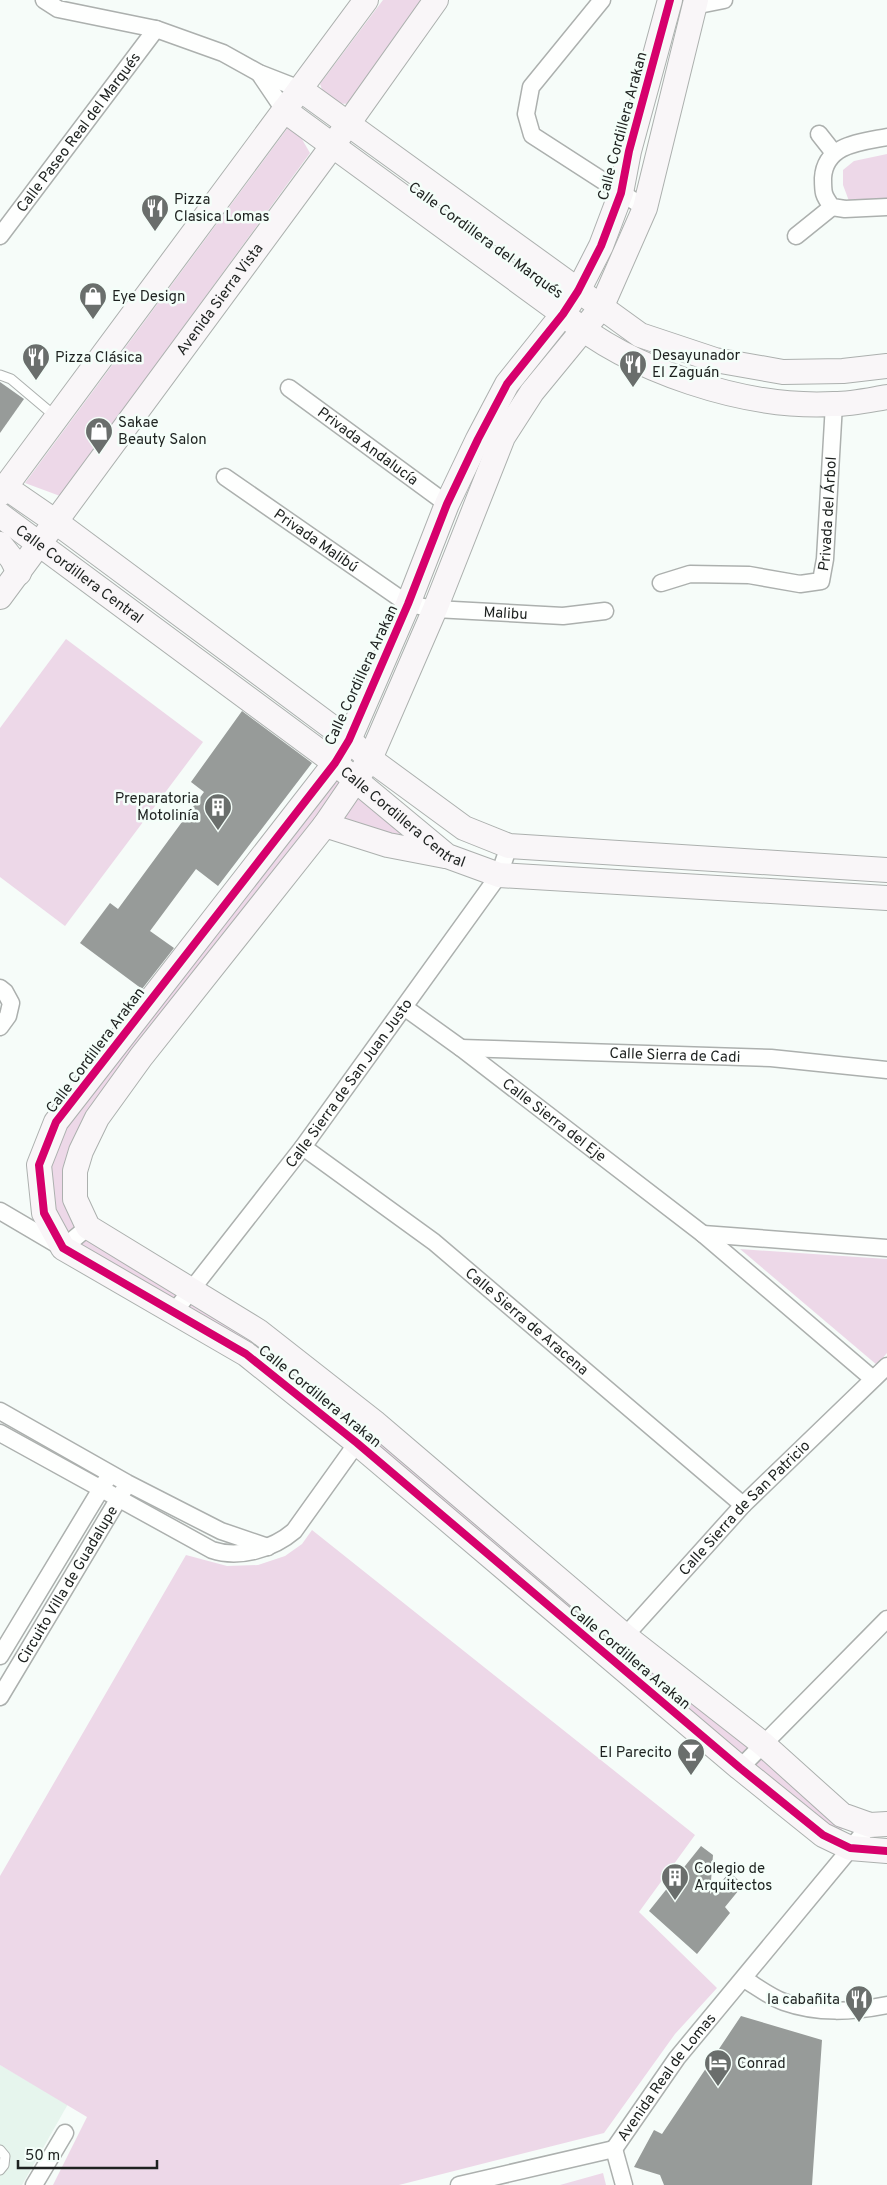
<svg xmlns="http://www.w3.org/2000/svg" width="887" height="2185" font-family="Overpass,sans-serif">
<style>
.built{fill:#e6f5ed}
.green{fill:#edd8e8}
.building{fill:#979b99}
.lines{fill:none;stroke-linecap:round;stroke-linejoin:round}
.lane-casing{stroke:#acb0ae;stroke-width:11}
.street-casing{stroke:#acb0ae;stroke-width:19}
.secondary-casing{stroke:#acb0ae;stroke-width:26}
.lane{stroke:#fefffe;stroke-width:9}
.street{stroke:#fefffe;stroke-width:16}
.secondary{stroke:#f9f6f8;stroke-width:24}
.cycleway-casing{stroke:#f4fef9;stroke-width:11}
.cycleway{stroke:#d6006c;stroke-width:8}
.labels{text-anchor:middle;stroke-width:5;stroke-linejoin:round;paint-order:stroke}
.street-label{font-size:15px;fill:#1e2220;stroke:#f4fef9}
.poi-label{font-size:15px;fill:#1e2220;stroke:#f4fef9;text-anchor:start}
</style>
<rect width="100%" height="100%" fill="#f6fcf9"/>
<path class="built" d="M0,2065L68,2104L22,2185H0Z"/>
<g class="green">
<path d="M383,0H426L350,104L327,103L320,84Z"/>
<path d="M292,122L310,153L60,496L25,483Z"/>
<path d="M887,154V203L849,201L843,185V170L854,161Z"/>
<path d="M66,639L203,742L65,926L0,877V728Z"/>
<path d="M337,772L350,782L97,1110L75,1206L263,1338L847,1823L836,1837L357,1439L64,1245L42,1164L58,1121Z"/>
<path d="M356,781L447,856L325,825Z"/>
<path d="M740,1249L887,1259V1353L877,1365Z"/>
<path d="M312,1530L695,1835L639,1912L717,1988L675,2034L604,2133L399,2185H53L87,2117L0,2065V1876L186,1555L227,1566L258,1565L285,1556L302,1544Z"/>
<path d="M603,2173L606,2185H560Z"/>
</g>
<g class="building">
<path d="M0,382L24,399L0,433Z"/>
<path d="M242,711L312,763L218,886L196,869L150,931L174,948L142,989L80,943L110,903L118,909L204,792L191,782Z"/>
<path d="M701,1846L713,1855L710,1894L730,1872L743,1885L725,1907L730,1913L697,1954L649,1911Z"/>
<path d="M741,2016L822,2040L812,2185H664L660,2175L634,2167L654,2130L662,2134Z"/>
</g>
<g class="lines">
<g class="lane-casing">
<g id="lane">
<path d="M0,375L11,379L56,417"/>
<path d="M0,2150L5,2156L4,2165L0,2170"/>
</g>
</g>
<g class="street-casing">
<g id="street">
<path d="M44,0L58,9L156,29L223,53L259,73L300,89"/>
<path d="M602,0L531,87L526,114L532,135L645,208"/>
<path d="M694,6L724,0"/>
<path d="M259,73L284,110"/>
<path d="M819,134L834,153"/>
<path d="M887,137C861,142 825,144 823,178C823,193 823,195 832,207L845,209L887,207"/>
<path id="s1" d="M0,236L156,29"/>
<path d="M796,236L832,207"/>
<path id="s2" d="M289,388L447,504"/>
<path id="s3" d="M225,477L408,604L435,609L563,616L605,611"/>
<path id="s4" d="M661,583L690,574L749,575L800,584L821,581L825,559L834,404"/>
<path d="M0,988L5,992L11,1003L8,1016L0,1027"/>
<path id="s5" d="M404,1007L461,1048L703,1234L873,1379"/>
<path id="s6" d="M461,1048L771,1058L887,1070"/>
<path id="s7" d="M303,1147L434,1242L743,1505"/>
<path d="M0,1211L63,1248L88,1227"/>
<path d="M703,1234L887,1248"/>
<path id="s8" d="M174,1312L303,1147L499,875L509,846"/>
<path d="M0,1411L127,1483L221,1531L268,1547"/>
<path d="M0,1433L212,1550C239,1559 273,1549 294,1531L357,1443L374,1422"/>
<path d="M0,1656L107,1479"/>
<path id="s9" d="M610,1657L625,1636L743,1505L887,1366"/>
<path id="s10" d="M0,1697L125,1488"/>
<path d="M740,1768L887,1619"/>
<path d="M744,1979C756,1986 770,1997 784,2002C818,2014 852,2012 887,2005"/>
<path id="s11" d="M614,2149L677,2058L870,1825"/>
<path d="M614,2149L624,2185"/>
<path d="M34,2185L65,2133"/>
<path d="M459,2185L614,2149"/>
</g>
</g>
<g class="secondary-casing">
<g id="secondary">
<path d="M670,0L629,151L621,193L601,246L578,291L563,314L507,384L478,439L447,504L408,604L349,740L335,763L56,1122L39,1165L44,1213L63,1248L246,1354L357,1443L740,1768L823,1835L850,1848L887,1851"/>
<path d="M696,0L645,208L601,308L532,392L503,437L435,609L370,759L325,825L141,1057L97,1118L81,1151L75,1171V1199L88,1227L258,1331L374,1422L625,1636L763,1744L842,1815L870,1825L887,1824"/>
<path d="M300,89L640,335L715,360L783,372L843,371L887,366"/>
<path d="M284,110L563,314C631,371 745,409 834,404C851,404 869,400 887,397"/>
<path d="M5,487L56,522L349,740L370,759L464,828L509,846L887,870"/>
<path d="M0,494L366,0"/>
<path id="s12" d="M0,515L335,763L447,856L499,875L887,898"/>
<path d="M0,544L12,559L19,573"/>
<path id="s13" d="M0,597L333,145L436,0"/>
<path d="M325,825L388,845L445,856"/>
</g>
</g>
<use href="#lane" class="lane"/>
<use href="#street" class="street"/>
<use href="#secondary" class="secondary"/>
<g class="cycleway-casing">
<path id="cycleway" d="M670,0L629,151L621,193L601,246L578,291L563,314L507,384L478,439L447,504L408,604L349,740L335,763L56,1122L39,1165L44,1213L63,1248L246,1354L357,1443L740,1768L823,1835L850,1848L887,1851"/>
</g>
<use href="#cycleway" class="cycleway"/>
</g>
<defs>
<g id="restaurant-pin" transform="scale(1.4375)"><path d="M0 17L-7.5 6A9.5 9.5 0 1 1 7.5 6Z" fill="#6a6e6c" stroke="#f4fef9"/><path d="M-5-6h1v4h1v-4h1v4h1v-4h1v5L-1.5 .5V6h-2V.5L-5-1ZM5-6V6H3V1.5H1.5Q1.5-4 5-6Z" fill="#fff"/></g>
<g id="shop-pin" transform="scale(1.4375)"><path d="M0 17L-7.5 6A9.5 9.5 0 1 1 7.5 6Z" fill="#6a6e6c" stroke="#f4fef9"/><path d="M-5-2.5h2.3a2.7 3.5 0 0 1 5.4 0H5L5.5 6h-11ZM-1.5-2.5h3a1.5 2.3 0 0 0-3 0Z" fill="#fff"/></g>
<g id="building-pin" transform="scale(1.4375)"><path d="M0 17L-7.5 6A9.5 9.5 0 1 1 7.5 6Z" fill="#6a6e6c" stroke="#f4fef9"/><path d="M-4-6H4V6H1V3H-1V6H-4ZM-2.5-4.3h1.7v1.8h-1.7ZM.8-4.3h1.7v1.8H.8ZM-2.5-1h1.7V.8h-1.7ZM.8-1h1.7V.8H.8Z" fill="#fff"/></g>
<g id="bar-pin" transform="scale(1.4375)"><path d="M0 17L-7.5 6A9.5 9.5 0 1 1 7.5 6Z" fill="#6a6e6c" stroke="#f4fef9"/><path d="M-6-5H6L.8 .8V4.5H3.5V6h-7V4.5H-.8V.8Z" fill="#fff"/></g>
<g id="hotel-pin" transform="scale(1.4375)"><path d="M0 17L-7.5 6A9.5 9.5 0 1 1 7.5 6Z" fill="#6a6e6c" stroke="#f4fef9"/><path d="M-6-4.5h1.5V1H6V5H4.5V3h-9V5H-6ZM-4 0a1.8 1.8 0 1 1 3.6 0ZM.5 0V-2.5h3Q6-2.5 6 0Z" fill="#fff"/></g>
</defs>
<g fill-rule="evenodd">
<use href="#restaurant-pin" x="155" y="208"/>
<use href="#shop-pin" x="93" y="296"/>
<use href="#restaurant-pin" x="36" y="357"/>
<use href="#restaurant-pin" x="633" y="364"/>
<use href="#shop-pin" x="99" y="431"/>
<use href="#building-pin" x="218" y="807"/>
<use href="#bar-pin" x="691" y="1752"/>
<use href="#building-pin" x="675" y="1877"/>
<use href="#restaurant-pin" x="859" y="1999"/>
<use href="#hotel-pin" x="718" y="2063"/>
</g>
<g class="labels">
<g class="street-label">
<text transform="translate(622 126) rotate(-75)" y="5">Calle Cordillera Arakan</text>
<text dy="5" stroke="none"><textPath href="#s1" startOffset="130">Calle Paseo Real del Marqués</textPath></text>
<text transform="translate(486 240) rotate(36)" y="5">Calle Cordillera del Marqués</text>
<text dy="5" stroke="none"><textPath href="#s13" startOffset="370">Avenida Sierra Vista</textPath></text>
<text dy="5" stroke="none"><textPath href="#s2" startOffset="98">Privada Andalucía</textPath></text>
<text dy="5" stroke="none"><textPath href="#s4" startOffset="230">Privada del Árbol</textPath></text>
<text dy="5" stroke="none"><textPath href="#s3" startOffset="111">Privada Malibú</textPath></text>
<text dy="5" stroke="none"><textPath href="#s12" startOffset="99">Calle Cordillera Central</textPath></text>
<text dy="5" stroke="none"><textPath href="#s3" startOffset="321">Malibu</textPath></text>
<text transform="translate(361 675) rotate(-65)" y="5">Calle Cordillera Arakan</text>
<text dy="5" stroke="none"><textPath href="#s12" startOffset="504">Calle Cordillera Central</textPath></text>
<text transform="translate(95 1050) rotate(-53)" y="5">Calle Cordillera Arakan</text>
<text dy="5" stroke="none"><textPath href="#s6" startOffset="214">Calle Sierra de Cadi</textPath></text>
<text dy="5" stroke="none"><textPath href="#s8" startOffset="288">Calle Sierra de San Juan Justo</textPath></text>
<text dy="5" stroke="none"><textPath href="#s5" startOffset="188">Calle Sierra del Eje</textPath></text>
<text dy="5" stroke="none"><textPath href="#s7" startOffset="284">Calle Sierra de Aracena</textPath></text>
<text transform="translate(320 1396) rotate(39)" y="5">Calle Cordillera Arakan</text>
<text dy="5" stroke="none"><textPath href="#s9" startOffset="201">Calle Sierra de San Patricio</textPath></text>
<text dy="5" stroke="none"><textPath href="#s10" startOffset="131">Circuito Villa de Guadalupe</textPath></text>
<text transform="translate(630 1657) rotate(40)" y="5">Calle Cordillera Arakan</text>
<text dy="5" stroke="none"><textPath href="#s11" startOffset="89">Avenida Real de Lomas</textPath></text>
</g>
<g class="poi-label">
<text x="174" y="204">Pizza<tspan x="174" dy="17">Clasica Lomas</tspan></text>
<text x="112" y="301">Eye Design</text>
<text x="652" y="360">Desayunador<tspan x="652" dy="17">El Zaguán</tspan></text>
<text x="55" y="362">Pizza Clásica</text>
<text x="118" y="427">Sakae<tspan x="118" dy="17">Beauty Salon</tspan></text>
<text x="199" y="803" text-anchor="end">Preparatoria<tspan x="199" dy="17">Motolinía</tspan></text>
<text x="672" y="1757" text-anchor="end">El Parecito</text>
<text x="694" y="1873">Colegio de<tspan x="694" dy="17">Arquitectos</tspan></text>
<text x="840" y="2004" text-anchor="end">la cabañita</text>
<text x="737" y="2068">Conrad</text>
</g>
</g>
<path d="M18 2160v8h139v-8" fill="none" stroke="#1e2220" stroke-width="2.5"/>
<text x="25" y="2160" font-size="15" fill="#1e2220" stroke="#f4fef9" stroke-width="4" paint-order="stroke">50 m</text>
</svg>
